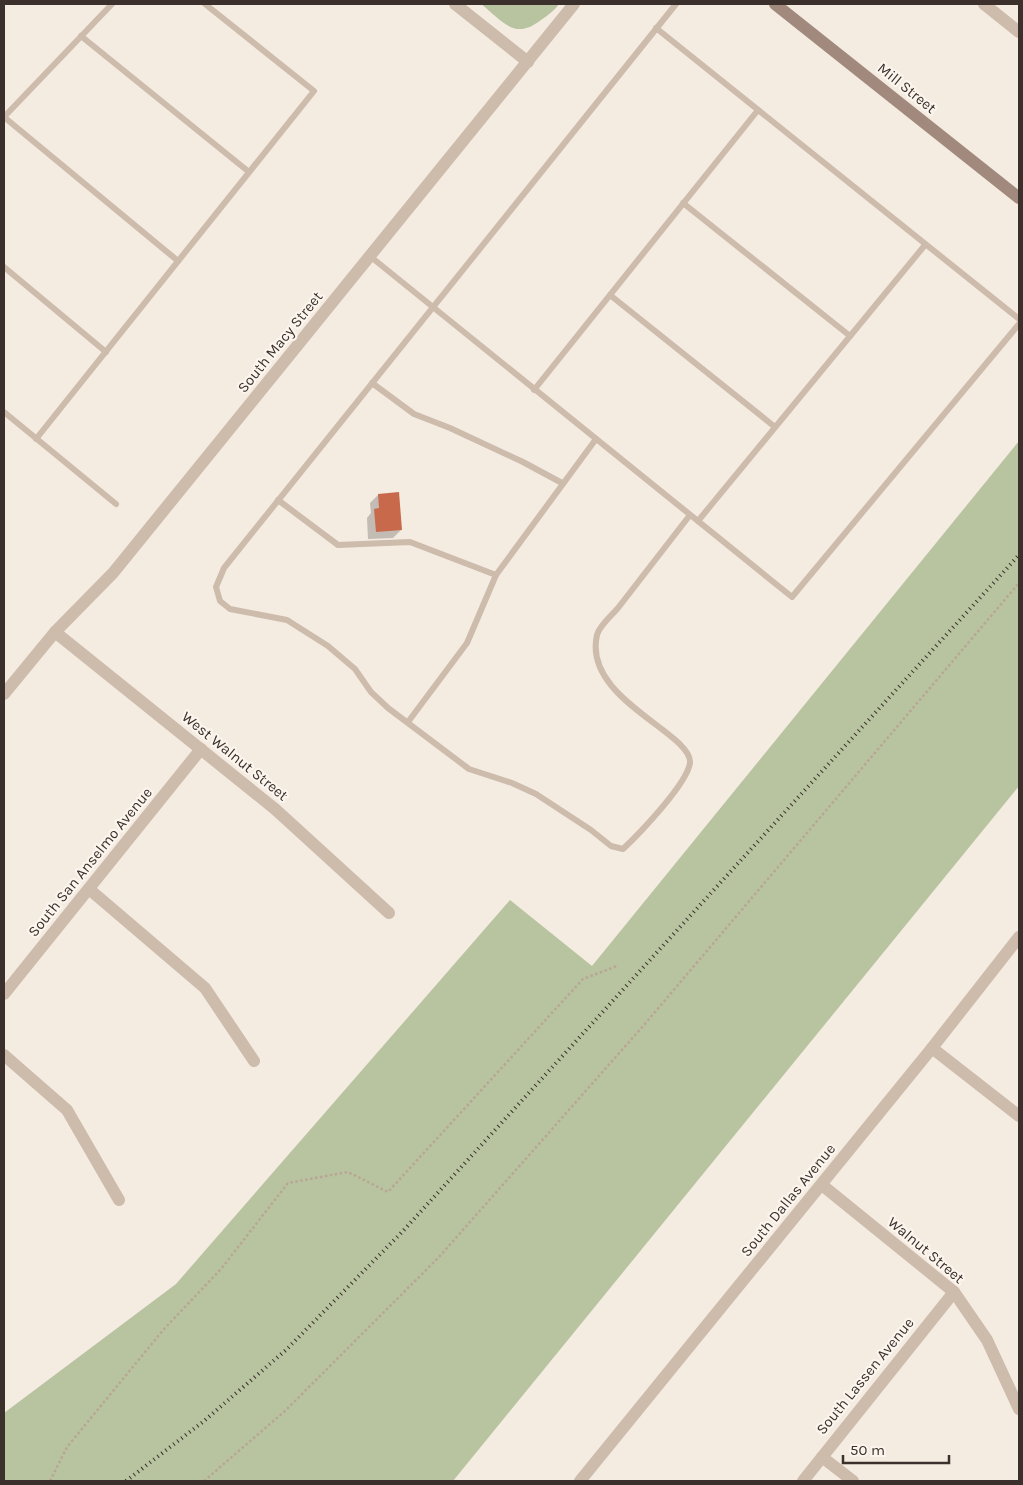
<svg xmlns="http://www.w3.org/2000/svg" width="1023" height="1485" font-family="Karla,sans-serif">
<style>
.green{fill:#b8c4a0}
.shadow{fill:#0003}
.building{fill:#c8694b}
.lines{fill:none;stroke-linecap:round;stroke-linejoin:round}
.path{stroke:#b9a596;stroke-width:2.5;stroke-dasharray:2.5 2.5;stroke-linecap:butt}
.lane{stroke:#cdbbac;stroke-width:6}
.street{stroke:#cdbbac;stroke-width:12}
.secondary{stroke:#a18a7d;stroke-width:12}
.rail{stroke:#3b302b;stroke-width:4;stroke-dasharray:1 4;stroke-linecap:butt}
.labels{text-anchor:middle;stroke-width:4.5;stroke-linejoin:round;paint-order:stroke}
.street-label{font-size:15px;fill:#3b302b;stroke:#fbf5ee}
</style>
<rect width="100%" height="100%" fill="#f4ebe1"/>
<g class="green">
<path d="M481,4H559C554,11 548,15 541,20C514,41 503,21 481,4Z"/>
<path d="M1019,441V786L453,1481H4V1413L176,1284L510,900L592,966Z"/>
</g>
<path class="shadow" d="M378,495L401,530L393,538L368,539L367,518L371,513L370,503Z"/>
<path class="building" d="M399,492L402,530L376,532L374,509L379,508L378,494Z"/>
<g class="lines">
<g class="path">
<path d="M50,1481L67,1447L164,1329L221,1269L288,1183L348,1172L388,1192L583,979L617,966"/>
<path d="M204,1481L285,1411L439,1257L644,1025L1019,583"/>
</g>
<g class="lane">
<path d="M676,4L224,568L216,587L220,601L230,609L287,620L328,646L355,669L371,692L388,708L469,769L512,783L536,794L591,830L611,846L623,849C639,834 687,784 690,763C693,733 582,699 597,635C599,626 612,615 618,608C642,577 666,546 690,515"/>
<path d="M656,28L1019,319"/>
<path d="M81,36L249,172"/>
<path d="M4,117L178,261"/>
<path d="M4,117L112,4"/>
<path d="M683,203L850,336"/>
<path d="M371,257L792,597L1019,324"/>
<path d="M4,267L106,352"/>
<path d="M610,295L775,427"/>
<path d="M372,383L414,414L450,428L523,462L562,483"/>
<path d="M534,390L758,110"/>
<path d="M4,412L116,504"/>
<path d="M36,439L314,91L205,4"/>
<path d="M278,500L338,545L410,542L496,575"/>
<path d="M698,521L925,245"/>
<path d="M408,722L467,643L496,575L596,439"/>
</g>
<g class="street">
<path d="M455,4L528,62"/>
<path d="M984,4L1019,32"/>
<path d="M55,632L275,809L389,913"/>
<path d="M4,694L55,632L113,573L574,4"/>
<path d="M89,889L205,988L254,1061"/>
<path d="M4,994L201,749"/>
<path d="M932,1048L1019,1116"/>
<path d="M4,1055L67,1110L119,1200"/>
<path d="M822,1185L954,1292L987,1340L1019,1409"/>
<path d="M822,1457L853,1481"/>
<path d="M580,1481L932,1048L1019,937"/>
<path d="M803,1481L954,1292"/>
</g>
<path class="secondary" d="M775,4L1019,198"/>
<path class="rail" d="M126,1481L204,1421L286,1350L403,1231L1019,555"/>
</g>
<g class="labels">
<g class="street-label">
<text transform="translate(907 88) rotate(39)" y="5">Mill Street</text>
<text transform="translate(280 342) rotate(-51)" y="5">South Macy Street</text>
<text transform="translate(235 756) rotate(39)" y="5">West Walnut Street</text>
<text transform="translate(90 862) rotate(-51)" y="5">South San Anselmo Avenue</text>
<text transform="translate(788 1200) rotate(-51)" y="5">South Dallas Avenue</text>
<text transform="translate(926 1250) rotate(40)" y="5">Walnut Street</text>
<text transform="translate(865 1376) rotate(-51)" y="5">South Lassen Avenue</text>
</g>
</g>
<rect width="1023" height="1485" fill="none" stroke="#3b302b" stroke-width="10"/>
<path d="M843 1455v8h106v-8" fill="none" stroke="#3b302b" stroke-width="2.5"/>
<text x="850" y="1455" font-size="15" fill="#3b302b" stroke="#fbf5ee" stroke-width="4" paint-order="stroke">50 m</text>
</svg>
